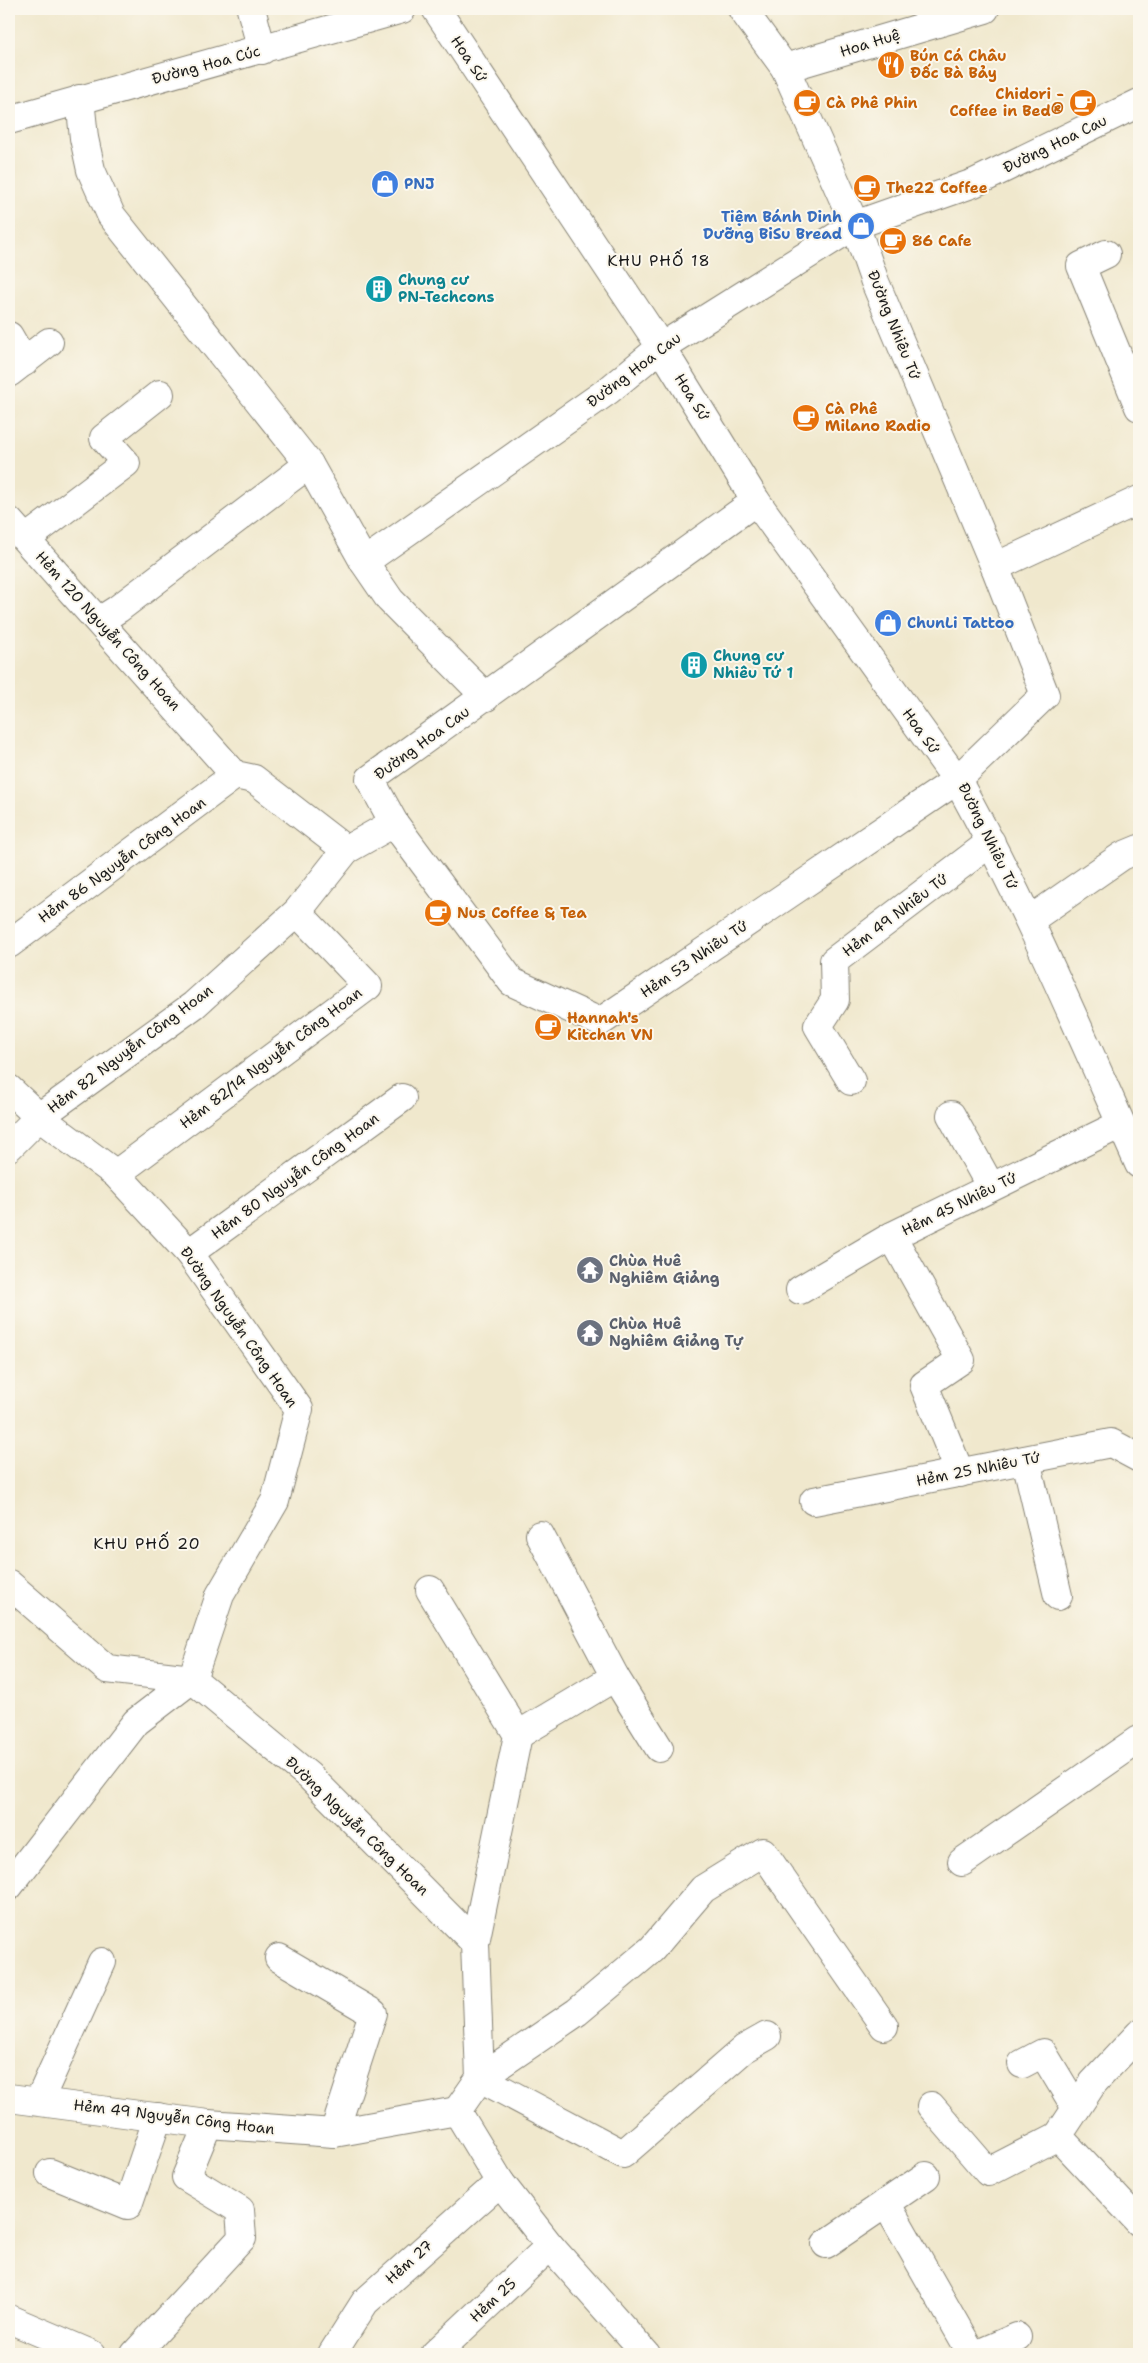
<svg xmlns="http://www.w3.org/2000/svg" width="1148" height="2363" font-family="'Shantell Sans',sans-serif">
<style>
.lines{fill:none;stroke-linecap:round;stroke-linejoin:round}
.minor-casing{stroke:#868274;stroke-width:30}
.minor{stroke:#fff;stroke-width:28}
.labels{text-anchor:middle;stroke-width:4;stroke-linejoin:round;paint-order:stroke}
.street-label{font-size:15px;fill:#1c1c1c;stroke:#fbf7ec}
.food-label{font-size:15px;font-weight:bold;fill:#c56008;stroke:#fbf7ec;text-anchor:start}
.shop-label{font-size:15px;font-weight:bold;fill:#366cbe;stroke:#fbf7ec;text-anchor:start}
.culture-label{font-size:15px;font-weight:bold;fill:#0d838f;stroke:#fbf7ec;text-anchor:start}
.worship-label{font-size:15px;font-weight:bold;fill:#5b616d;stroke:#fbf7ec;text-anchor:start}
.neighbourhood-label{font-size:16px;letter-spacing:1px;fill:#1c1c1c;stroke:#fbf7ec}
</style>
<rect width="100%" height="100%" fill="#fbf7ec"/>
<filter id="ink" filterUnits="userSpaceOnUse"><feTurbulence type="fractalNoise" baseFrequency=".02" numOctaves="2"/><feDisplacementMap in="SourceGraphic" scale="10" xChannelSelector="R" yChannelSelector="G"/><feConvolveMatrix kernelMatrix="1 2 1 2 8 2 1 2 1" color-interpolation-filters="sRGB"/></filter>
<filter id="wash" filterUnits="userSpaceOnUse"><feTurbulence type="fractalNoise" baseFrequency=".0096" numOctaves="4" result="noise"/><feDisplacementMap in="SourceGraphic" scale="20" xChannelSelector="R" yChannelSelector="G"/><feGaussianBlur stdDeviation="1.12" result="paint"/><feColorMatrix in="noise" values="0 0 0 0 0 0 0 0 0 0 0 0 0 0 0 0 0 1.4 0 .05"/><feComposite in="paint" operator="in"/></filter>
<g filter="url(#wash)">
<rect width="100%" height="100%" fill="#f0e8cd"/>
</g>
<g filter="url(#ink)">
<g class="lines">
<g class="minor-casing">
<g id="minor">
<path d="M251,9L262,50"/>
<path d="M742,9L785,68L855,225L875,282L995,567L1045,695L957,780C1026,904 1081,1035 1139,1164"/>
<path d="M785,68L985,9"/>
<path d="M80,99L84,138L91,170L111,215L309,464L364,562L390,600L486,697"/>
<path d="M9,120L402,9"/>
<path d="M1106,254L1081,266L1139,407"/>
<path d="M9,336L24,362"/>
<path d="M9,373L49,342"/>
<path d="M9,521L235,775L254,779L346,850"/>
<path d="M26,539L126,463L104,438L160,394"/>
<path d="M364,562L609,390L661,347L855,225L974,183L1139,103"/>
<path d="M995,567L1139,500"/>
<path d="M99,621L118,609L309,464"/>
<path d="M394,823L512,982L600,1022L957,780L756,501L661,347L436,9"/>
<path d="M1030,920L1122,856L1139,849"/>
<path d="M9,944L235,775"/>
<path d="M851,1081L818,1026L835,1000L834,961L991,842"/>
<path d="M9,1089L39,1117L116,1174L189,1253L299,1409L275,1501L220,1595L192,1679"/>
<path d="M951,1115L991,1187"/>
<path d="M9,1147L39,1117L194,1005L297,912L346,850L394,823L370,779L756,501"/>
<path d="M116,1174L368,986L297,912"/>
<path d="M892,1236L961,1360L924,1385L960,1473"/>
<path d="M189,1253L402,1098"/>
<path d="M800,1290L892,1236L1121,1124"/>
<path d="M1026,1460L1058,1596"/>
<path d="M814,1501L1111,1443L1139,1458"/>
<path d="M9,1584L107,1669L192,1679"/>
<path d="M430,1590L518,1735L475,1943L480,2078L457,2111L500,2182L550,2246L646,2354"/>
<path d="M615,1677L659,1748"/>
<path d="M192,1679L309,1776L475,1943"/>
<path d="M518,1735L615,1677L540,1535"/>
<path d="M962,1862L1138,1740L1139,1742"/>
<path d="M9,1886L136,1722L192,1679"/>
<path d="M279,1958L373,2013L334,2133"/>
<path d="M1139,2034L1093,2083L1058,2136L1139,2222"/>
<path d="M767,2036L744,2049L623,2154L480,2078L577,2012L652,1949L703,1889L763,1852L884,2026"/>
<path d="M1022,2064L1043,2053L1076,2108"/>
<path d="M9,2098L208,2124L334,2133L457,2111"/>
<path d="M39,2101L102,1962"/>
<path d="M931,2106L988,2172L1058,2136"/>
<path d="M50,2173L128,2205L158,2117"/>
<path d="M886,2203L972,2354"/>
<path d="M826,2244L926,2176"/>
<path d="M9,2319L91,2354"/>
<path d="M135,2354L242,2238L240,2210L186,2177L208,2124"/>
<path d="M332,2354L365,2302L500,2182"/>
<path d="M435,2354L550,2246"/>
<path d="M978,2354L1017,2337"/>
</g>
</g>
<use href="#minor" class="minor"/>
</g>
</g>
<defs>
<g id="restaurant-disc" transform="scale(1.4375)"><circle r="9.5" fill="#e8710a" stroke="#fbf7ec"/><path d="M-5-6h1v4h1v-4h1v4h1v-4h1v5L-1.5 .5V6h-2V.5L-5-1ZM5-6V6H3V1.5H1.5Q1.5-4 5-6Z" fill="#fff"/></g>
<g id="cafe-disc" transform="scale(1.4375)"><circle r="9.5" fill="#e8710a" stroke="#fbf7ec"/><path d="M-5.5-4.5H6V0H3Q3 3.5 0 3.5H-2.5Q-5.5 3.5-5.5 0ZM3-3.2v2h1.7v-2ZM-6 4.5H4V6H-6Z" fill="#fff"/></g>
<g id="shop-disc" transform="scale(1.4375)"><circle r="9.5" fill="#3f7fe0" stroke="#fbf7ec"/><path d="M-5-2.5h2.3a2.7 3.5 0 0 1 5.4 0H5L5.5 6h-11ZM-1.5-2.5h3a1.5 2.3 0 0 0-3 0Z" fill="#fff"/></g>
<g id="building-disc" transform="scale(1.4375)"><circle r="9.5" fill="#0f9aa8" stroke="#fbf7ec"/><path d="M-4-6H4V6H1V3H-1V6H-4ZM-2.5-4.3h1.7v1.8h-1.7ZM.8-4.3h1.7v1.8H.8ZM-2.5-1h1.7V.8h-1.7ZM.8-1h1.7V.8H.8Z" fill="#fff"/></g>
<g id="temple-disc" transform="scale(1.4375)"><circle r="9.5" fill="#6b7280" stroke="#fbf7ec"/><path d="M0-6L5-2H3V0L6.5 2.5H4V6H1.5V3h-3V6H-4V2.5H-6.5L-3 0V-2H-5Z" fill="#fff"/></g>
</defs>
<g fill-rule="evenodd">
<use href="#restaurant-disc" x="891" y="65"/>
<use href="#cafe-disc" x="807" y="103"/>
<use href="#cafe-disc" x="1083" y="103"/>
<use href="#shop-disc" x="385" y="184"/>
<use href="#cafe-disc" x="867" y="188"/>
<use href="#shop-disc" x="861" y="226"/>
<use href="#cafe-disc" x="893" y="241"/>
<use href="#building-disc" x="379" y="289"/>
<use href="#cafe-disc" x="806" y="418"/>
<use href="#shop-disc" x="888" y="623"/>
<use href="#building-disc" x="694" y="665"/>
<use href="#cafe-disc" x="438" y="913"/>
<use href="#cafe-disc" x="548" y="1027"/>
<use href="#temple-disc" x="590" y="1270"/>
<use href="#temple-disc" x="590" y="1333"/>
</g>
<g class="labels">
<g class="street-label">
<text transform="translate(870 43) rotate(-17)" y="5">Hoa Huệ</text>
<text transform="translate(469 59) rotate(56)" y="5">Hoa Sứ</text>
<text transform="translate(206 65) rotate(-15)" y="5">Đường Hoa Cúc</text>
<text transform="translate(1055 144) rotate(-26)" y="5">Đường Hoa Cau</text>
<text transform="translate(894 325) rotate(68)" y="5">Đường Nhiêu Tứ</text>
<text transform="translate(634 370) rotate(-37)" y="5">Đường Hoa Cau</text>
<text transform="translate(692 397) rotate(58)" y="5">Hoa Sứ</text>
<text transform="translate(108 631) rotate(48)" y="5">Hẻm 120 Nguyễn Công Hoan</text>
<text transform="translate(921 731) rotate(54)" y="5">Hoa Sứ</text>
<text transform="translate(422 743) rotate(-36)" y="5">Đường Hoa Cau</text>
<text transform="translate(988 836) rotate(64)" y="5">Đường Nhiêu Tứ</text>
<text transform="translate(122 860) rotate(-36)" y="5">Hẻm 86 Nguyễn Công Hoan</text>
<text transform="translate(895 915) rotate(-37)" y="5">Hẻm 49 Nhiêu Tứ</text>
<text transform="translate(694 959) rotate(-34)" y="5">Hẻm 53 Nhiêu Tứ</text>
<text transform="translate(130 1049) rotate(-37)" y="5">Hẻm 82 Nguyễn Công Hoan</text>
<text transform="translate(271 1058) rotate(-37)" y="5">Hẻm 82/14 Nguyễn Công Hoan</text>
<text transform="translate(295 1176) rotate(-36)" y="5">Hẻm 80 Nguyễn Công Hoan</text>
<text transform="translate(959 1204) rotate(-26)" y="5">Hẻm 45 Nhiêu Tứ</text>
<text transform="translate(239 1327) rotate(55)" y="5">Đường Nguyễn Công Hoan</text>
<text transform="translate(978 1469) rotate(-11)" y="5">Hẻm 25 Nhiêu Tứ</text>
<text transform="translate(357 1826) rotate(44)" y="5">Đường Nguyễn Công Hoan</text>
<text transform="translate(174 2117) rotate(7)" y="5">Hẻm 49 Nguyễn Công Hoan</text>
<text transform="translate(409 2262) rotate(-42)" y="5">Hẻm 27</text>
<text transform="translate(493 2300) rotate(-43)" y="5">Hẻm 25</text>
</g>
<g class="food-label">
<text x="910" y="61">Bún Cá Châu<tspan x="910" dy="17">Đốc Bà Bảy</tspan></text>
<text x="1064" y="99" text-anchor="end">Chidori -<tspan x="1064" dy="17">Coffee in Bed®</tspan></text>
<text x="826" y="108">Cà Phê Phin</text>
<text x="886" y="193">The22 Coffee</text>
<text x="912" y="246">86 Cafe</text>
<text x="825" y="414">Cà Phê<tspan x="825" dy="17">Milano Radio</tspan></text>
<text x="457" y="918">Nus Coffee &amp; Tea</text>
<text x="567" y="1023">Hannah's<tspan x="567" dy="17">Kitchen VN</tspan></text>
</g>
<g class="shop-label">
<text x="404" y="189">PNJ</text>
<text x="842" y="222" text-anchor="end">Tiệm Bánh Dinh<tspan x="842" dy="17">Dưỡng BiSu Bread</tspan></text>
<text x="907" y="628">ChunLi Tattoo</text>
</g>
<g class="culture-label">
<text x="398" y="285">Chung cư<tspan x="398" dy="17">PN-Techcons</tspan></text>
<text x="713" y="661">Chung cư<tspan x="713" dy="17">Nhiêu Tứ 1</tspan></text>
</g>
<g class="worship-label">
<text x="609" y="1266">Chùa Huê<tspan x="609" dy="17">Nghiêm Giảng</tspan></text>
<text x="609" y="1329">Chùa Huê<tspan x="609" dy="17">Nghiêm Giảng Tự</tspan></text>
</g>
<g class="neighbourhood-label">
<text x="659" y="266">KHU PHỐ 18</text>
<text x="147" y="1549">KHU PHỐ 20</text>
</g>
</g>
<rect width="1148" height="2363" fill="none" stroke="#fbf7ec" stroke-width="30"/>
</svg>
